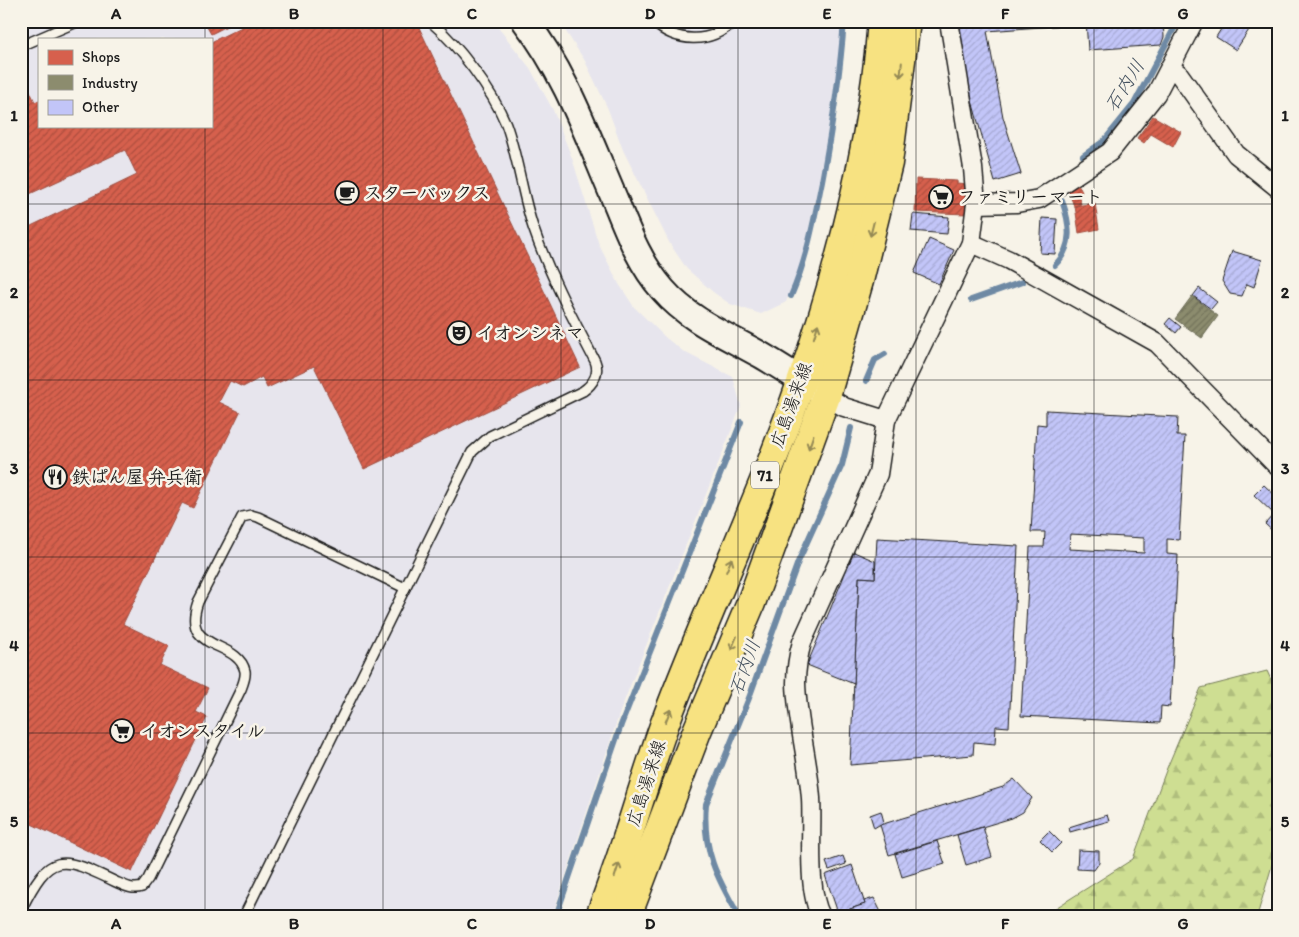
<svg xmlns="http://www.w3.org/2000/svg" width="1299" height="937" font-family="Itim,'Klee One',sans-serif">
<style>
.built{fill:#e7e5ed;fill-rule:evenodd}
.forest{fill:url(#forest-firs);stroke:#757d57}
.shops{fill:url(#shops-hatch);stroke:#9e4c3e}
.industry{fill:url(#industry-hatch);stroke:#6a6a55}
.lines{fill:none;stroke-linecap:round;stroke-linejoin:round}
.stream{stroke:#6e89a4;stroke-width:6}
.building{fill:url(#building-hatch);stroke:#1c1c1c;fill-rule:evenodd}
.lane-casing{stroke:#1c1c1c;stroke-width:12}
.street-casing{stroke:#1c1c1c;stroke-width:21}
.secondary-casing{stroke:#1c1c1c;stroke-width:29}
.primary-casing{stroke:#1c1c1c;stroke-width:31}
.lane{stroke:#f7f3e8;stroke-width:9}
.street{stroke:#f7f3e8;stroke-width:18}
.secondary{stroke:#f7f3e8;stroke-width:25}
.primary{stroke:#f7e281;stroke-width:28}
.oneway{stroke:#948954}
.grid{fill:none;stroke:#1c1c1c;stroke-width:1;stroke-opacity:0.55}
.labels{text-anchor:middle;stroke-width:5;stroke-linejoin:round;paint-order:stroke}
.shield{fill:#f7f3e8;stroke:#5e5c59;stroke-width:1}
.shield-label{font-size:16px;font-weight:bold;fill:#1c1c1c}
.poi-label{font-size:18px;font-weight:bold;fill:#1c1c1c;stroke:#f7f3e8;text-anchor:start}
.street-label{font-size:18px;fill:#1c1c1c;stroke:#f7f3e8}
.water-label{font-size:19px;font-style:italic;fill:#455260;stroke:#f7f3e8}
.neatline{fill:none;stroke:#1c1c1c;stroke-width:2}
.grid-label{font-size:16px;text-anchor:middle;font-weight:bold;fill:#1c1c1c}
</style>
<defs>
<pattern id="forest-firs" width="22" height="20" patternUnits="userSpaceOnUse" patternTransform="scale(1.25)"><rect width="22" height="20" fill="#cede92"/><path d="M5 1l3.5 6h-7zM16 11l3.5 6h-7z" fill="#b0be7d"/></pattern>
<pattern id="shops-hatch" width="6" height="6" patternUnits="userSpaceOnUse" patternTransform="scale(1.25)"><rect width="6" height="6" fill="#d6604d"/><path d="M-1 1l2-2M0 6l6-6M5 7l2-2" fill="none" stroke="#ad4e3f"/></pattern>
<pattern id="industry-hatch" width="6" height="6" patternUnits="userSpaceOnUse" patternTransform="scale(1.25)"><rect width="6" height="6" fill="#8c8c6e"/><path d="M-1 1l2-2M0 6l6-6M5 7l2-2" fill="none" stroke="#72725a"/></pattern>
<pattern id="building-hatch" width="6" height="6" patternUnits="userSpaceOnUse" patternTransform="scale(1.25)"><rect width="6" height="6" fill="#c2c5f8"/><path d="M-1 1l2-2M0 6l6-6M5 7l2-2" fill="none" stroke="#a6a9d4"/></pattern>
</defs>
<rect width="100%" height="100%" fill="#f7f3e8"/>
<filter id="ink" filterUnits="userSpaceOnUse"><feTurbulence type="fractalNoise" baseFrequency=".02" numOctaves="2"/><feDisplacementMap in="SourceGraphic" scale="10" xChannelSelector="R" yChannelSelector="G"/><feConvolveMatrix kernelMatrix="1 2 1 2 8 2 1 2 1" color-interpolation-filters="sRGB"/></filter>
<g filter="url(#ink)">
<g class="built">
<path d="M21,21H493L530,68L553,110L572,158L599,245L619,284L634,307L666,338L684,352L733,377L741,406L621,709L552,916H21ZM39,39H211V126H39Z"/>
<path d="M559,21H842L837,70L823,162L801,266L786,302L761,314L730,304L713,292L687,269L670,244L623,150L608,109L585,61Z"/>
</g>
<path class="forest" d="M1267,671L1278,695V745L1275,765L1276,852L1257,916H1043L1133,859L1167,768L1201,688Z"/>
<g class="shops">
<path d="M219,21H237L211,34L207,27Z"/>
<path d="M254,21H358L359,24L366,21H416L580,367L364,469L314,366L267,388L262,377L243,387L230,381L219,402L240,412L193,508L182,503L123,624L169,646L160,665L208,688L196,712L207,717L132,872L23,820L25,817L21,815V246L31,226L137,175L125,150L21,198V92L29,89L35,102L39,100V126H211V42Z"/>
<path d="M1153,116L1181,132L1173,147L1151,134L1144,143L1137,138Z"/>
<path d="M916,179L957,181V183L967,184L966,214L915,212Z"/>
<path d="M1078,184L1082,192L1078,194L1081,204L1074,206L1068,190Z"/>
<path d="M1095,203L1099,229L1079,233L1075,206Z"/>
<path d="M21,834L29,843L21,859Z"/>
</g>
<path class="industry" d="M1192,296L1218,316L1202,338L1175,319Z"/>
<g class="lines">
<g class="stream">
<path d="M1083,156L1104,141L1134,104L1178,21"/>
<path d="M1055,265C1074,246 1070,224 1062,200"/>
<path d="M791,296C807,259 814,220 822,181C832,128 840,75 844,21"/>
<path d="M971,300L1022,282"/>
<path d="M866,381L875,360L885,354"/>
<path d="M556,916L621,725L741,422"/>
<path d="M739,916C717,878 702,850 706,804L749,698L798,562L842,465L851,428"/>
</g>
</g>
<g class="building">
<path d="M959,21H1068V25L987,31L1003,117L1021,174L995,182L970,94Z"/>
<path d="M1086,21H1163L1164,37L1161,45L1088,50Z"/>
<path d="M1226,21L1254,22L1236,50L1216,37Z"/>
<path d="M913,214L949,217L947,234L911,231Z"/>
<path d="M1042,218L1057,219L1055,254L1040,253Z"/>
<path d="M929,239L954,250L939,284L914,273Z"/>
<path d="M1232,251L1262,260L1254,287L1247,284L1242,296L1230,294L1222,281Z"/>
<path d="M1199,288L1217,302L1211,309L1193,296Z"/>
<path d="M1170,318L1181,327L1176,333L1165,324Z"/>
<path d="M1046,410L1178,417L1177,436H1185L1179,540L1167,539V554L1178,555L1170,707L1161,706L1160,723L1021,716L1030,547H1044L1045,532H1031L1037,424L1046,425ZM1070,534L1144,538V553L1069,549Z"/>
<path d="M1264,485L1278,498V536L1265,524L1274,514L1254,495Z"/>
<path d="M877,538L1018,546L1009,727L996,726L995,744L974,742L973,755L850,765L859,577L875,578Z"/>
<path d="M854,552L875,561V578L859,577L854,684L807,665Z"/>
<path d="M1014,779L1032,798L1023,812L1012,818L889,855L880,825L1003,787Z"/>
<path d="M881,811L884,822L874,828L870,815Z"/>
<path d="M1107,815L1109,821L1070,832L1069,827Z"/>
<path d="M983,827L992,857L966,865L957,835Z"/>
<path d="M1049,831L1061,843L1052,852L1040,840Z"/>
<path d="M937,841L945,864L902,877L895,854Z"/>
<path d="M1078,850L1099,851V863L1094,870L1077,869Z"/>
<path d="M843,856L846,864L829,870L826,862Z"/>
<path d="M852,865L865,904L838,913L825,875Z"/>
<path d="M874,898L883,916H852L850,909L865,904L864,901Z"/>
</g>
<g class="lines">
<g class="lane-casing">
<g id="lane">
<path d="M652,21C676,43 710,45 734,21"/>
<path d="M21,46L79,21"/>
<path d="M21,910C50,851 60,855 116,882C125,886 133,890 142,887L148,879L241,689C243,684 246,677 245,671C238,639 180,653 198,602L242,517L251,515L258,517L405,588"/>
<path d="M244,916L472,452L490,436L583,391C593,384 600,373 595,361C572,317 549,274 533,227C522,194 518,157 506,124C492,90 458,45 430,21"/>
</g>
</g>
<g class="street-casing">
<g id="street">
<path d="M1170,67L1179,74L1236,154L1278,188"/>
<path d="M976,204L1017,203L1039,199L1110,152L1156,94L1194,21"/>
<path d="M971,243L1009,260L1157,343L1278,467"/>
<path d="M826,396L844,407L886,420"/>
<path d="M821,916C806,889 813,829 811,798C808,759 797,721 796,683C796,668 798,656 802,642L878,474L886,420L971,243L976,204L973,168L949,21"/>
</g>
</g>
<g class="secondary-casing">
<path id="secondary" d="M525,21C567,75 588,138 615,200C628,232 640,264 663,290C690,321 726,335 761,355C780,366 799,379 819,391"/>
</g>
<g class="primary-casing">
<g id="primary">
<path d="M600,916C625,852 642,787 665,723C708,608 762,497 802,380C841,266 873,142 882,21"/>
<path d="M627,916L697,731L751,603L826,396L859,281L888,163L906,21"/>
</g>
</g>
<use href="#lane" class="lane"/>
<use href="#street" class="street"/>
<use href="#secondary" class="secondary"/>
<use href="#primary" class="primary"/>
</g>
<defs><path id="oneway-shaft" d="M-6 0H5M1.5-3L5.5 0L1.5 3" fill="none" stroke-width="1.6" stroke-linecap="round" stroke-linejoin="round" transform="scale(1.25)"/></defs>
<g class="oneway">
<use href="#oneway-shaft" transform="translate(901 70) rotate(96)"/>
<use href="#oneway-shaft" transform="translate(872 229) rotate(104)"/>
<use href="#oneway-shaft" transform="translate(816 331) rotate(-73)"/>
<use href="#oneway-shaft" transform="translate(811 442) rotate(109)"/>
<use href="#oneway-shaft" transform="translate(729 565) rotate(-68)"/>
<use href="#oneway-shaft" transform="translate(734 643) rotate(113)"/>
<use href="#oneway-shaft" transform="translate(668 716) rotate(-68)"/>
<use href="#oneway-shaft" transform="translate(617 870) rotate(-72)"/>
</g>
</g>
<path class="grid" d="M205,21V39M383,21V916M561,21V916M738,21V916M916,21V916M1094,21V916M205,126V916M21,204H1278M21,380H1278M21,557H1278M21,733H1278"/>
<defs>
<g id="cafe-ring" transform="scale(1.25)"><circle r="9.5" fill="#f7f3e8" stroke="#1c1c1c" stroke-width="1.5"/><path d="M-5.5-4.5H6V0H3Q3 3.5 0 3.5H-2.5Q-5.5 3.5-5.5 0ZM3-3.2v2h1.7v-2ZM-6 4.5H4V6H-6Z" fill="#1c1c1c"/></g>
<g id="supermarket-ring" transform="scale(1.25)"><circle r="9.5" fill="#f7f3e8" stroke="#1c1c1c" stroke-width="1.5"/><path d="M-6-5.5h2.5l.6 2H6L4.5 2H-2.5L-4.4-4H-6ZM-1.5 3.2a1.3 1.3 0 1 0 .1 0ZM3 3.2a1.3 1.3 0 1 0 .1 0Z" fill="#1c1c1c"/></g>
<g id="theatre-ring" transform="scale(1.25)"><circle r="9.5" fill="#f7f3e8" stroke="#1c1c1c" stroke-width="1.5"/><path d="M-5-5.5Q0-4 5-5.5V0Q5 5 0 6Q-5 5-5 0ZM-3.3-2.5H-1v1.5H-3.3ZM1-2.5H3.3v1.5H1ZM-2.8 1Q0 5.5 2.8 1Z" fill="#1c1c1c"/></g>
<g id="restaurant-ring" transform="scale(1.25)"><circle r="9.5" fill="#f7f3e8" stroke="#1c1c1c" stroke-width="1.5"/><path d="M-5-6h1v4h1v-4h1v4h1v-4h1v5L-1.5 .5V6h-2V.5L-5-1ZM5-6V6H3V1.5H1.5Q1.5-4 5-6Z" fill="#1c1c1c"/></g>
</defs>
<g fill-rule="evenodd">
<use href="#cafe-ring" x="347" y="193"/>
<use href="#supermarket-ring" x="941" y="197"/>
<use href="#theatre-ring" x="459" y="333"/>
<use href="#restaurant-ring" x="55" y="477"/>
<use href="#supermarket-ring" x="122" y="731"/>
</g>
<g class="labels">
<rect class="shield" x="751" y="461.5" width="28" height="27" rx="4"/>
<g class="shield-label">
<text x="765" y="481">71</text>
</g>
<g class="poi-label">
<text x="364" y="199">スターバックス</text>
<text x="958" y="203">ファミリーマート</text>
<text x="476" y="339">イオンシネマ</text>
<text x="72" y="483">鉄ぱん屋 弁兵衛</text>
<text x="140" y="737">イオンスタイル</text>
</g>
<g class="street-label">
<text transform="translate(791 405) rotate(-70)" y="6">広島湯来線</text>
<text transform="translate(646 783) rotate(-72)" y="6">広島湯来線</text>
</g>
<g class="water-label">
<text transform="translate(1124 85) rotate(-58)" y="7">石内川</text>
<text transform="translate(744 667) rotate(-70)" y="7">石内川</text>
</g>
</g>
<rect width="1299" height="937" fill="none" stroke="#f7f3e8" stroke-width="55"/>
<rect x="38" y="38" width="175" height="90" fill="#f7f3e8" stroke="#9f9d96"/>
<rect x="48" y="50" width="25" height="15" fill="#d6604d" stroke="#9f9d96"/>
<text x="82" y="62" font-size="15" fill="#1c1c1c">Shops</text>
<rect x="48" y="75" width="25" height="15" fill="#8c8c6e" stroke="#9f9d96"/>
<text x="82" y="88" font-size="15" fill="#1c1c1c">Industry</text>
<rect x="48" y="100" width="25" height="15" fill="#c2c5f8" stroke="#9f9d96"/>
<text x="82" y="112" font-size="15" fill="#1c1c1c">Other</text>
<rect x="28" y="28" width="1244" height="882" class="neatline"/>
<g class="grid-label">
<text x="116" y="19">A</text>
<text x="294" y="19">B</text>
<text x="472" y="19">C</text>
<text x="650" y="19">D</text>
<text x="827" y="19">E</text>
<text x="1005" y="19">F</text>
<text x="1183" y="19">G</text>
<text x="14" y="121">1</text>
<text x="1285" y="121">1</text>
<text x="14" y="298">2</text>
<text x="1285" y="298">2</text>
<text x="14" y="474">3</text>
<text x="1285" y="474">3</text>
<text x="14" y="651">4</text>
<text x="1285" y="651">4</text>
<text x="14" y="827">5</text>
<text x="1285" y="827">5</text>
<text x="116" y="929">A</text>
<text x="294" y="929">B</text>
<text x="472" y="929">C</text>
<text x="650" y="929">D</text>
<text x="827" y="929">E</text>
<text x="1005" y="929">F</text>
<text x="1183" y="929">G</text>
</g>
</svg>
